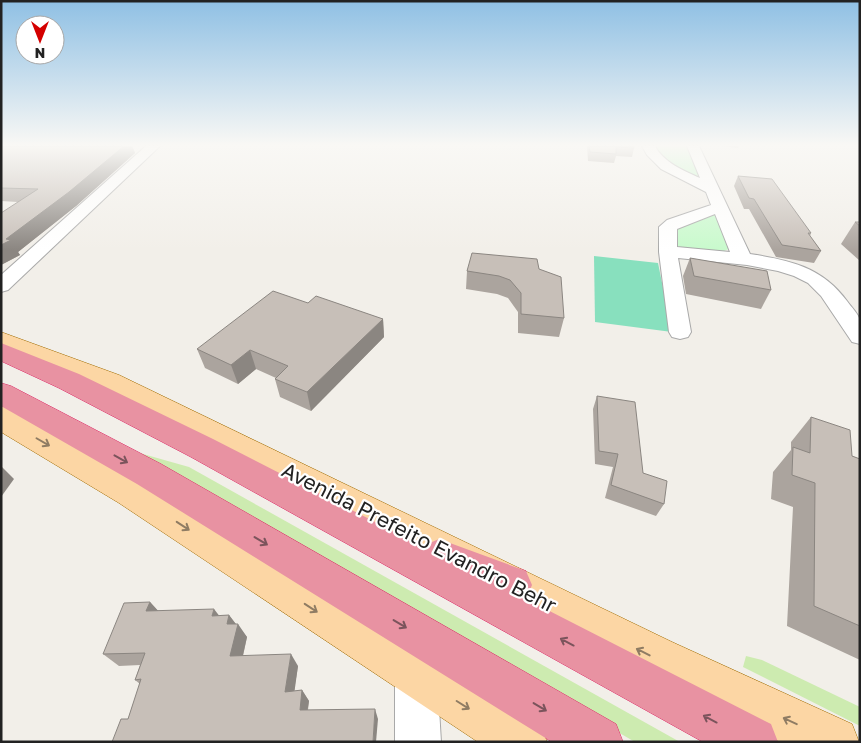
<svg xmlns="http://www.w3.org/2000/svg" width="861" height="743" font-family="'Golos Text',sans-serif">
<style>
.grass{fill:#cdebb0}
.park{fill:#c8facc}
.pitch{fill:#88e0be}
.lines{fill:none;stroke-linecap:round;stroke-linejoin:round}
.minor-casing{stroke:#a9a9a9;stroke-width:2}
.major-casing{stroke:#a06b00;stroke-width:1}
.highway-casing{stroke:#dc2a67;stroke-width:1}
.minor{fill:#fff;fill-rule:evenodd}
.major{fill:#fcd6a4;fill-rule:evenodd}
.highway{fill:#e892a2;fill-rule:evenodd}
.wall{fill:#aba49e}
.shaded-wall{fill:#8b8681}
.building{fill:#c7bfb8;stroke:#8b8681}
.oneway{stroke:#8f7c63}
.oneway2{stroke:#7b545c}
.labels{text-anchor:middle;stroke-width:4.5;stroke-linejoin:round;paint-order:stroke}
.near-street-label{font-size:21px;fill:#222;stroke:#fff}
</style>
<rect width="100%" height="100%" fill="#f2efe9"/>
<g class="grass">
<path d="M136,452L189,467L680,742H635Z"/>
<path d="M746,656L762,660L860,707V726L743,667Z"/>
</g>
<g class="park">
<path d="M653,146H689L705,183L658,156Z"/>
<path d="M717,214L731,248L719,253L674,248L677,228Z"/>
</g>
<path class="pitch" d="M594,256L658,263L672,332L595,322Z"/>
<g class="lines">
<g class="minor-casing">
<g id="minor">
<path d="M146,146H160L8,290L1,292V275Z"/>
<path d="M642,146H655C663,162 684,171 700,178L687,146H699L750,254C790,260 822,267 847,301C851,307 859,314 860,321C861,328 860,337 860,344L852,342L821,296L808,283L794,276L778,271L747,265L678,258L691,332L688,337L680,339L672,337L669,332L659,252V227L667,220L711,205L706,192L661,169L647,155ZM715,214L730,252L677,247V229Z"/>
<path d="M416,655L431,661L437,676L441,742H395V676L401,661Z"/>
</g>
</g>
<g class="major-casing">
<g id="major">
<path d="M1,332L119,375L672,642L852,724L859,742H780L640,674L99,389L1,349Z"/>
<path d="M1,406L12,409L143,481L540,724L547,742H478L119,503L1,432Z"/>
</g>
</g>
<g class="highway-casing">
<g id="highway">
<path d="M1,343L79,374L213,439L424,547L425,545L439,539L526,571L532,585L526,599L771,724L778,742H703L191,457L59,388L1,361Z"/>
<path d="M1,383L11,386L161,464L616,724L623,742H552L137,484L1,406Z"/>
</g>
</g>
<use href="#minor" class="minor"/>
<use href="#major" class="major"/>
<use href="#highway" class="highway"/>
</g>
<g class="wall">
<path d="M1,146H132L135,153L76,206L18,252L20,255L1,265L18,202L1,201Z"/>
<path d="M587,146H634V148L632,157L616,156L614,163L588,161Z"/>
<path d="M722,146H739L738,148Z"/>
<path d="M738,176L811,233L810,236L821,251L814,263L776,257L749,209H744L734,186Z"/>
<path d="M855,222H860V261L841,244Z"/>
<path d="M690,258L771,290L761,309L686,294L683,276Z"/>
<path d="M539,269L564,318L559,337L518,333V312L508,298L497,294L466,289L467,271Z"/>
<path d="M308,303L383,319L384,337L311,411L280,397L275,379L276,378L256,369L238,384L205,368L197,349Z"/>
<path d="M597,396L643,473L664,504L656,516L605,498L613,467L595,464L593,409Z"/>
<path d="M811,417L852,456L860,459V660L787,626L793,507L771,499L773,472L791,450V442Z"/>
<path d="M150,602L158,611L219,616L229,615L236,624L247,637L243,656L298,666L294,691L302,690L309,701L308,710L378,719H128L140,684L135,680L140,665L119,666L103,654Z"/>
</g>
<g class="shaded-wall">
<path d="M124,146H132L135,153L76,206L18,252L20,255L1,265V245L6,239Z"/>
<path d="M383,319L384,337L311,411L307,392Z"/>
<path d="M250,350L256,369L238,384L231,365Z"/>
<path d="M1,466L14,479L1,497Z"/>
<path d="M150,602L162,615L146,611Z"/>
<path d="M214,609L224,622L212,616Z"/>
<path d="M229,615L238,627V624L247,637L240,668L230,656L227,624Z"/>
<path d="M291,654L298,666L293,702L285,692Z"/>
<path d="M302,690L309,701L306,719L300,710Z"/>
<path d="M375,709L378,719L376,742H373Z"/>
</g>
<g class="building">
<path d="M1,146H124L69,192L6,239L11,240L1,245V213L38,189L1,188Z"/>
<path d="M589,146H634V148L616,147V154L590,152Z"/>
<path d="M738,176L772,179L811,233H808L821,251L782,245L754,199L749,198Z"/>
<path d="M855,222H860V226Z"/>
<path d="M472,253L537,259L539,269L561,277L564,318L521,314V293L510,280L499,276L467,271Z"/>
<path d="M690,258L767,271L771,290L694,276Z"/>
<path d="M273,291L308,303L316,296L383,319L307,392L275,379L288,366L250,350L231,365L197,349Z"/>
<path d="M597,396L635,402L643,473L667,481L664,504L611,485L618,454L599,451Z"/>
<path d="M811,417L850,430L852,456L860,459V626L814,606L815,483L792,475L793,447L810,453Z"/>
<path d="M150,602L146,611L214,609L212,616L229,615L227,624H238L230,656L291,654L285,692L302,690L300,710L375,709L373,742H112L121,719H128L141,679L135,680L145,653L103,654L124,603Z"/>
</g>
<defs><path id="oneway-shaft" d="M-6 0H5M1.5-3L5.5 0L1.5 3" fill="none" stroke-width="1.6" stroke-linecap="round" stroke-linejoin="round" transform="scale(1.25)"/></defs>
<g class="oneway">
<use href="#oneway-shaft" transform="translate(43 442) rotate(30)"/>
<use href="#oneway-shaft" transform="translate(183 526) rotate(33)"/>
<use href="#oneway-shaft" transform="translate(311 608) rotate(33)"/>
<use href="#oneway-shaft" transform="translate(643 652) rotate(-153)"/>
<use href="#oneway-shaft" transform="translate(463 705) rotate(32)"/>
<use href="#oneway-shaft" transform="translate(790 721) rotate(-155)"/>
</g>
<g class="oneway2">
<use href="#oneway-shaft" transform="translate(121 459) rotate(29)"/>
<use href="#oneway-shaft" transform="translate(261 541) rotate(31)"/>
<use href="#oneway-shaft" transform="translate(400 624) rotate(31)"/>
<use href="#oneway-shaft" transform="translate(567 642) rotate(-152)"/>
<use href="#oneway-shaft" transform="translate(540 707) rotate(31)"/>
<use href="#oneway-shaft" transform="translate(710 719) rotate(-152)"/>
</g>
<linearGradient id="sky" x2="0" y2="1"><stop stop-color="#8fc0e4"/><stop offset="0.58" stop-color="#f9f8f5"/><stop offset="1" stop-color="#f9f8f5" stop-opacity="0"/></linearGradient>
<rect width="861" height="250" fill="url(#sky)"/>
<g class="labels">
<g class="near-street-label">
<text transform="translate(419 538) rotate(27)" y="7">Avenida Prefeito Evandro Behr</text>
</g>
</g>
<rect width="861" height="743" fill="none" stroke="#222222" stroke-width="5"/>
<g transform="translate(40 40) rotate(180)"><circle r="24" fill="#ffffff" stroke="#a7a7a7"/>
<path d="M0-4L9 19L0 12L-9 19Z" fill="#d40000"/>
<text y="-8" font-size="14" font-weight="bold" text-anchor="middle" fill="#222222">N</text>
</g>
</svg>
